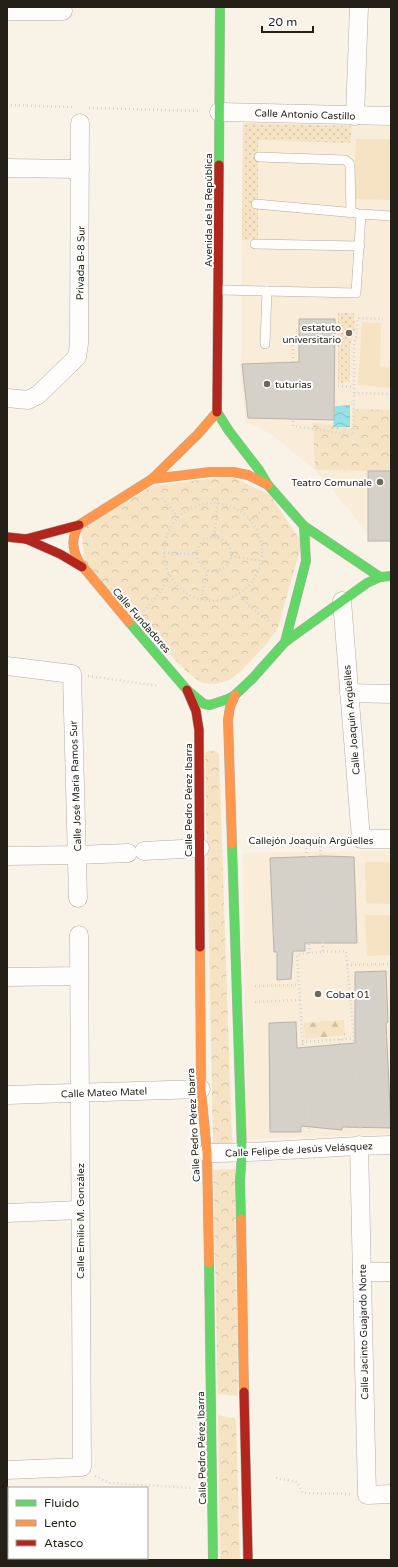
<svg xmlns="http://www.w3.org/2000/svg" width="398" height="1567" font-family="'Varela Round',sans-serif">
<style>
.built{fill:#f9ecd8}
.grass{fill:url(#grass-dots)}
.forest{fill:url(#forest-firs)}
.park{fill:url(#park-crowns)}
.garden{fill:#f6e3c3}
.water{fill:url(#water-waves)}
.building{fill:#d6d1c8;stroke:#b8b3aa}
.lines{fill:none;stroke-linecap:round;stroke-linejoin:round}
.lane-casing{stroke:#b2ada4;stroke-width:10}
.street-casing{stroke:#b2ada4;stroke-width:19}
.fast-casing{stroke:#b2ada4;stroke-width:10}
.slow-casing{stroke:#b2ada4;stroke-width:10}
.jam-casing{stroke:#b2ada4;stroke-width:10}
.path{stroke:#d5d3cf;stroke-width:2.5;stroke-dasharray:1 3;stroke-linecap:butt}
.lane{stroke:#fefdfb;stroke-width:9}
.street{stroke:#fefdfb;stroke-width:18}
.fast{stroke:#63d668;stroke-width:9}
.slow{stroke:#ff974d;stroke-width:9}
.jam{stroke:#b3261e;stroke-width:9}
.poi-dot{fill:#6e6960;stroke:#fff;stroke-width:1.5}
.labels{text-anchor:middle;stroke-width:4;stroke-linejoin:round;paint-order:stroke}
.street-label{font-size:10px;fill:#241f17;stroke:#fff}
.poi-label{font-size:10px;fill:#241f17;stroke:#fff;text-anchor:end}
</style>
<defs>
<pattern id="grass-dots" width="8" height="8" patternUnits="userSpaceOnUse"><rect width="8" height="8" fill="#f6e3c3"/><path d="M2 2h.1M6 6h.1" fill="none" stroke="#d3c2a7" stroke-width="1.8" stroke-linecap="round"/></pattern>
<pattern id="forest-firs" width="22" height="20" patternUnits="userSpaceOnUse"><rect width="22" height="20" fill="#f6e3c3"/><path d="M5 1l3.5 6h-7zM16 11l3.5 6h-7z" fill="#d3c2a7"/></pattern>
<pattern id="park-crowns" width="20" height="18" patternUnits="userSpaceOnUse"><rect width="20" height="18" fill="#f6e3c3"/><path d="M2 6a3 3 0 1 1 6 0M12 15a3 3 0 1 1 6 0" fill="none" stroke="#d3c2a7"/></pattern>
<pattern id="water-waves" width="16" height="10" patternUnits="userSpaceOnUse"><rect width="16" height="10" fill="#98e0e7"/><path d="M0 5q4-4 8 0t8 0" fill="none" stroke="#83c0c5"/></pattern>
</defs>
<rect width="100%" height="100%" fill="#f8f2e7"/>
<g class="built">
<path d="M243,123L391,126V535L366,530L315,470L270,433L246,422L241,383Z"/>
<path d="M391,851V1134L246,1139L243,853Z"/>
</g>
<g class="grass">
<path d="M243,123L352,126L350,143L258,140V240H242Z"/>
<path d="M338,313H354L355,331L350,344V382L338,383Z"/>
</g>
<path class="forest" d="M344,1020L345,1035L305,1039L304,1023Z"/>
<g class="park">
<path d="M353,409L391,410V471L315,470L313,423L353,428Z"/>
<path d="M230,476L270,495L302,543L277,630L264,647L242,670L230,680L216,684L202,683L187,672L85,566L81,527L153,486Z"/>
<path d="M209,751H215L219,754L232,1144H213L205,753Z"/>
<path d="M235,1169L238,1396L218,1394L213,1170Z"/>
<path d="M218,1415L236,1419L240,1560H220Z"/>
</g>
<g class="garden">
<path d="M356,139H391V200L353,199Z"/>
<path d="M362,322L381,323L380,367L391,368V388L358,385Z"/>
<path d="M365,862H391V904L366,903Z"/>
<path d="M365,915H391V955L367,956Z"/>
</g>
<path class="water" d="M350,405V427H333L335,406Z"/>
<g class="building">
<path d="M299,319H335L334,420L248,418L242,364L299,362Z"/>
<rect x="368" y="471" width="23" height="70"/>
<path d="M325,856L354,857L357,943H305V951H293L291,979L277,980V952H274L270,858Z"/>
<path d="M386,971L388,1022L386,1023L391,1128L342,1127V1130L301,1126V1132H270L269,1023L296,1022L297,1048L355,1043V972Z"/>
</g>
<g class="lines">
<g class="lane-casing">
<g id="lane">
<path d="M259,157L345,160L349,163L350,166L351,213"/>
<path d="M256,204L356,213"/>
<path d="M255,244L360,246"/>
<path d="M219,290L356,293L361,214L391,216"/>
<path d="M265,344L267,291"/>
</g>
</g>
<g class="street-casing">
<g id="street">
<path d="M7,11H63L62,7"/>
<path d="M219,112L391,116"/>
<path d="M355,116L359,7"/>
<path d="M7,168L80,169"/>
<path d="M7,398L28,400L38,395L77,357L79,344L80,123"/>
<path d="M342,601L361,839H391"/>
<path d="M7,666L72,674L78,898"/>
<path d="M349,693L391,694"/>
<path d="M144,851L200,848"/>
<path d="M7,856L77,855L128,853"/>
<path d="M7,977L79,976"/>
<path d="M7,1095L201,1089"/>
<path d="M359,1145L367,1495L391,1494"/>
<path d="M207,1153C268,1153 329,1146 391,1145"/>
<path d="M7,1213L80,1210"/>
<path d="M362,1272H391"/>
<path d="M7,1470L82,1467L79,935"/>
</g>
</g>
<g class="fast-casing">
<g id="fast">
<path d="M219,165L220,7"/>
<path d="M217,412L229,431L259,470L268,485L304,526L380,577"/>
<path d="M129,622L187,690L204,704L210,705L228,699L235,695L253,678L285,642L306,561L304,526"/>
<path d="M285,642L367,583L380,577L391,576"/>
<path d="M232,844L242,1153L240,1180L241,1219"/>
<path d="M209,1263L213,1560"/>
</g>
</g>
<g class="slow-casing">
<g id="slow">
<path d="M152,479L198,434L217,412"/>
<path d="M129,622L79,562C72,549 71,538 79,525L152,479L210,472H233L248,475L268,485"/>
<path d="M232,844L228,720L230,707L235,695"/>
<path d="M200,947L201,1089L207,1153L209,1263"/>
<path d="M241,1219L244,1392"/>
</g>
</g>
<g class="jam-casing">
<g id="jam">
<path d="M217,412L219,165"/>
<path d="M7,537L26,539L60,554L82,567"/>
<path d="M26,539L79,525"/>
<path d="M187,690L196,711L199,730L200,947"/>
<path d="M244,1392L248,1560"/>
</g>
</g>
<g class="path">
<path d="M7,105L72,107"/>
<path d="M89,108L200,111"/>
<path d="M299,339H293V426L353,435L354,393L391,394"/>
<path d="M338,386L353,387"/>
<path d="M354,393V343L357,334L358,318L383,319"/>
<path d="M162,498L178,517"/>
<circle cx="213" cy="552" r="49"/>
<path d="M250,521L265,508"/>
<path d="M214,536L218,502"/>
<circle cx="214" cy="554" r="17"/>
<path d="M164,553L197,554"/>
<path d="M231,556L261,561"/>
<path d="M239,593L249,606L270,622"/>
<path d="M201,599L208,570"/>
<path d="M144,611L162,590L169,574"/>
<path d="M88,676L159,686"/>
<path d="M250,840L345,839"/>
<path d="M306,840L309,953L323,952L320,840"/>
<path d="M323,952L346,951L354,1038L360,1129"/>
<path d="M347,965L391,964"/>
<path d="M255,986L298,985"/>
<path d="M300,1000L309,1132"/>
<path d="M255,1002L300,1000L297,955L309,953"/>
<path d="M340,1039L345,1131"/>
<path d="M302,1042L391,1036"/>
<path d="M95,1476L109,1483L193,1488"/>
<path d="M276,1478L297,1482L303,1493L350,1494"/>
</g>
<use href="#lane" class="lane"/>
<use href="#street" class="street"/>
<use href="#fast" class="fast"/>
<use href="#slow" class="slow"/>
<use href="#jam" class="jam"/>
</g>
<g class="poi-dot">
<circle cx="349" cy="333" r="4"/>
<circle cx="267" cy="384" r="4"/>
<circle cx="380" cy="482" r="4"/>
<circle cx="318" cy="994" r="4"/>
</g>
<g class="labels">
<g class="street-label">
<text transform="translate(305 114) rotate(2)" y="4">Calle Antonio Castillo</text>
<text transform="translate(208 210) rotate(-90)" y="4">Avenida de la República</text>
<text transform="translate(80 263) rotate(-89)" y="4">Privada B-8 Sur</text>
<text transform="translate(142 620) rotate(49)" y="4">Calle Fundadores</text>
<text transform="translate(351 720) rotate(-95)" y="4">Calle Joaquín Argüelles</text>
<text transform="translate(75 786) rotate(-92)" y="4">Calle José María Ramos Sur</text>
<text transform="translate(188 800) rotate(-90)" y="4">Calle Pedro Pérez Ibarra</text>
<text x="311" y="844">Callejón Joaquín Argüelles</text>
<text transform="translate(104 1092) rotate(-2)" y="4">Calle Mateo Matel</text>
<text transform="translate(193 1125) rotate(-93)" y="4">Calle Pedro Pérez Ibarra</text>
<text transform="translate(299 1149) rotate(-3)" y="4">Calle Felipe de Jesús Velásquez</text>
<text transform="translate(80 1221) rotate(-90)" y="4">Calle Emilio M. González</text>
<text transform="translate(363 1332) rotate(-91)" y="4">Calle Jacinto Guajardo Norte</text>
<text transform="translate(201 1448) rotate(-91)" y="4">Calle Pedro Pérez Ibarra</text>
</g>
<g class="poi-label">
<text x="341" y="331">estatuto<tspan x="341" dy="12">universitario</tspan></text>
<text x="275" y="388" text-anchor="start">tuturias</text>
<text x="372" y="486">Teatro Comunale</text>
<text x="326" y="998" text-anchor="start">Cobat 01</text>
</g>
</g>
<rect width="398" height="1567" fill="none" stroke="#241f17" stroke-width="16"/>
<rect x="8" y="1487" width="140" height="72" fill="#ffffff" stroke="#a7a5a2"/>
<rect x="16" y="1500" width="20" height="6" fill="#63d668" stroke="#a7a5a2"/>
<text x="44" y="1507" font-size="12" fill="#241f17">Fluido</text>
<rect x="16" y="1520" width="20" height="6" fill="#ff974d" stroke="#a7a5a2"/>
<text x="44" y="1527" font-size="12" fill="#241f17">Lento</text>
<rect x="16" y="1540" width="20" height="6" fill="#b3261e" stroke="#a7a5a2"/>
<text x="44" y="1547" font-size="12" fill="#241f17">Atasco</text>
<path d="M262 26v6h51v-6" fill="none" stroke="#241f17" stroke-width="2"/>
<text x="268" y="26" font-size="12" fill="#241f17" stroke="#ffffff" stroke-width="3" paint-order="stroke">20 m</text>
</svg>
